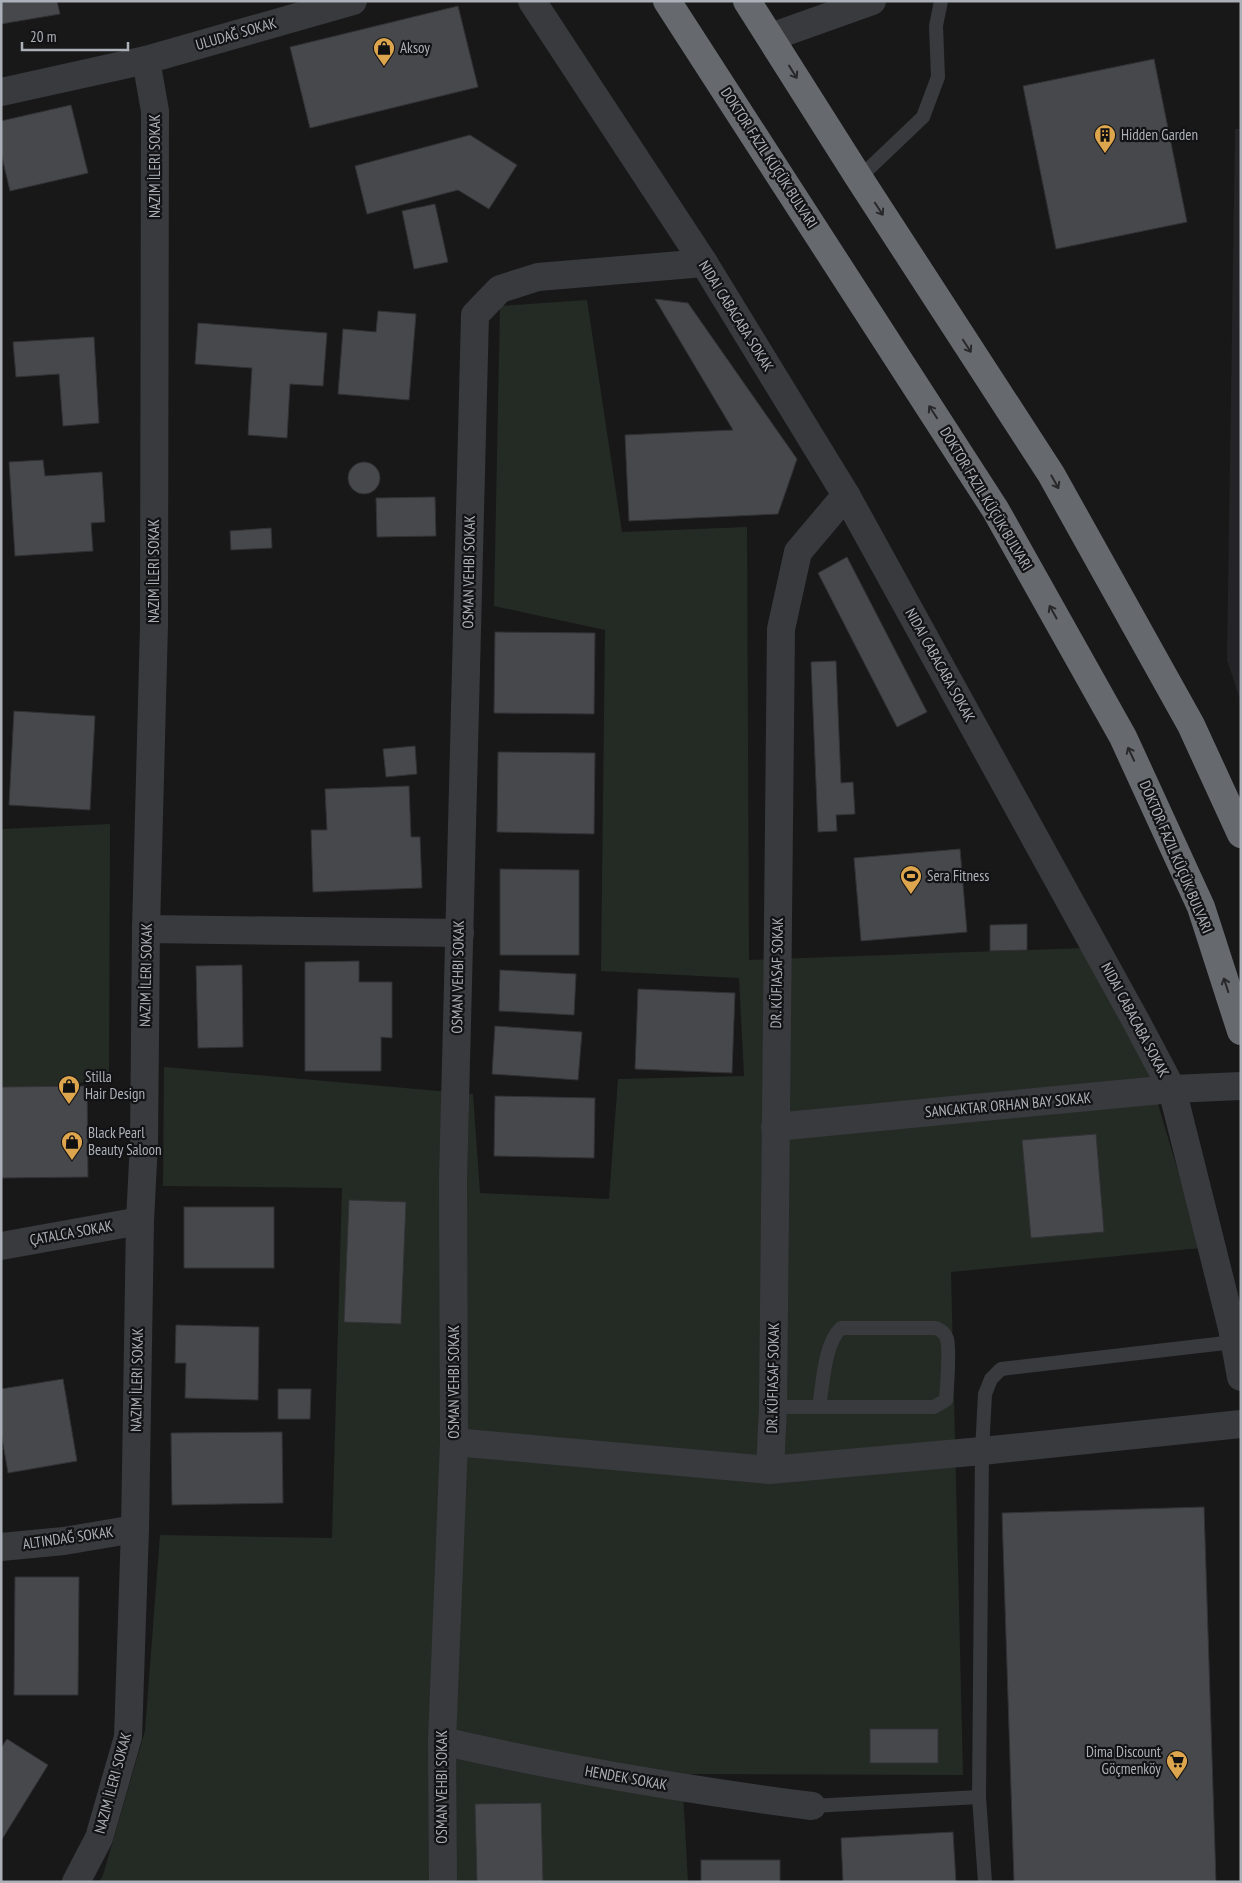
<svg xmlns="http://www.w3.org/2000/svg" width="1242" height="1883" font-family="'PT Sans Narrow',sans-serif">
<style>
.built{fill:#242426}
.green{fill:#242b25}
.building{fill:#47484c;stroke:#323235}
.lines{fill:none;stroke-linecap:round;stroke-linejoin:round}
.lane{stroke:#393a3e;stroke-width:14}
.street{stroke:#393a3e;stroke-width:28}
.highway{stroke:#66696e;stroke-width:28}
.oneway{stroke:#28282b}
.labels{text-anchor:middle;stroke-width:4.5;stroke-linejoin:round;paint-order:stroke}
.street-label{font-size:15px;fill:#acb0b8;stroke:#131315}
.poi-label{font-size:15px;fill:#acb0b8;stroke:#131315;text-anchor:start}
</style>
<rect width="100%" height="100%" fill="#181819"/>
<path class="built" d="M1235,129H1241V702L1227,660Z"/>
<g class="green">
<path d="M587,300L622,532L747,527L749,960L1111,947L1201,1248L951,1272L963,1775L682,1774L688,1882H99L103,1875L145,1731L160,1535L332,1538L342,1188L163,1186L164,1067L473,1094L480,1193L609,1199L618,1079L744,1076L739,978L601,971L605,630L494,606L500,306Z"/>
<path d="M1,812L2,829L110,824L109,1077L1,1099Z"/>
</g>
<g class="building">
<path d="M1,1H57L60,14L1,24Z"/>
<path d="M458,6L478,87L310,128L290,47Z"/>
<path d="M1154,59L1187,222L1056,249L1023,86Z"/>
<path d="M71,105L88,173L10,191L1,153V121Z"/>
<path d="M470,135L517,165L489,209L458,190L367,214L355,166Z"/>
<path d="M435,204L448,262L414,269L402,211Z"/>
<path d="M655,299L688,303L797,459L778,514L629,521L625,435L733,430Z"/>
<path d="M378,311L416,314L409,400L338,394L343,329L376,332Z"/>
<path d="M198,323L327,333L323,386L290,384L287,438L248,435L252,368L195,364Z"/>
<path d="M94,337L99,423L63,426L59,374L16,377L13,342Z"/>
<path d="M43,460L45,476L102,472L105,522L91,523L93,551L15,556L9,462Z"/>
<circle cx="364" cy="478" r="16"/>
<path d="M435,497L436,536L377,537L376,498Z"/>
<path d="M271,528L272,548L231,550L230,531Z"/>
<path d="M847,557L927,712L897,727L818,573Z"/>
<path d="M495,632L595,633L594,714L494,713Z"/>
<path d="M836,661L841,783L853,782L855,814L836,815L837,831L818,832L811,662Z"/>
<path d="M14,711L95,716L90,810L9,805Z"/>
<path d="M415,746L417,774L386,777L383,749Z"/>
<path d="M498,752L595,753L594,834L497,832Z"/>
<path d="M409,786L411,837H420L422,888L313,892L311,830H327L325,789Z"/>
<path d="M960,849L967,932L861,941L854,858Z"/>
<path d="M500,869L579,870V955H500Z"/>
<path d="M1027,924V950L990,951V925Z"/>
<path d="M359,961V982H392V1038L381,1037V1071H305V962Z"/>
<path d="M242,965L243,1047L198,1048L196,966Z"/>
<path d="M500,970L576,974L574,1015L499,1011Z"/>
<path d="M638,989L735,993L732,1073L635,1069Z"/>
<path d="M495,1026L582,1032L578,1080L492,1074Z"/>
<path d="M87,1086L88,1177L1,1178V1087Z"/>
<path d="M495,1096L595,1098L594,1158L494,1156Z"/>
<path d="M1096,1134L1104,1232L1031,1238L1022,1140Z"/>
<path d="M349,1200L406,1202L401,1324L344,1322Z"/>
<rect x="184" y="1207" width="90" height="61"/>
<path d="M176,1325L259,1327L258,1400L185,1398L186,1363H175Z"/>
<path d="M63,1379L77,1461L8,1473L1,1432V1389Z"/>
<path d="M278,1389H311L310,1419H278Z"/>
<path d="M282,1432L283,1503L172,1505L171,1433Z"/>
<path d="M1204,1507L1216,1882H1014L1002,1513Z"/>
<path d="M15,1577H79L78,1695H14Z"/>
<rect x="870" y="1729" width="68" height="34"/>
<path d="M7,1739L48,1765L1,1841V1748Z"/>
<path d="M541,1803L543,1882H477L475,1804Z"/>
<path d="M953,1832L956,1882H843L841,1838Z"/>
<rect x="701" y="1860" width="79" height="22"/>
</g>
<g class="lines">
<g class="lane">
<path d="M859,178L923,117L938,77L936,26L941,1"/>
<path d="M773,1407H934L946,1400C947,1387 950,1351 947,1339C945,1333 941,1330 936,1328H841C824,1344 823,1384 819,1407"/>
<path d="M812,1806L979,1797"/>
<path d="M985,1882L979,1797L982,1451L985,1394L991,1379L1001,1369L1234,1342"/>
</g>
<g class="street">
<path d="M532,1L704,263L846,495L1137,1023L1172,1089L1232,1328L1241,1377"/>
<path d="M771,37L872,1"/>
<path d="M1,92L146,60L353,1"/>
<path d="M146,929L460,933"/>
<path d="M775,1127L1172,1089L1241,1086"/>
<path d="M1,1246L140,1221"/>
<path d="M454,1442L770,1470L982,1451L1241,1424"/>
<path d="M770,1470L773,1407L781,629L798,552L846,495"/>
<path d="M1,1547L64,1541L135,1529"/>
<path d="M442,1741C564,1769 688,1790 812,1806"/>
<path d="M76,1882L99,1838L128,1737L135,1529L140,1221L144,1142L146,929L154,625L155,111L146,60"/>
<path d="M443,1882L442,1741L454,1442L453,1180L475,315L500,289L538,277L704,263"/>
</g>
<g class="highway">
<path d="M667,1L995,509L1123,737L1201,907L1241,1031"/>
<path d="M747,1L859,178L1051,474L1191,725L1241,834"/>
</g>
</g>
<defs><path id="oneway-shaft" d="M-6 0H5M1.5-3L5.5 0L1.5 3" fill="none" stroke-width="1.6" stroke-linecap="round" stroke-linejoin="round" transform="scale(1.25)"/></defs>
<g class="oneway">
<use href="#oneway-shaft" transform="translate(793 72) rotate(58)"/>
<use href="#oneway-shaft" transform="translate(879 209) rotate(57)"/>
<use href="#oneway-shaft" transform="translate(967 346) rotate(57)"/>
<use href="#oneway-shaft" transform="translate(933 412) rotate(-123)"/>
<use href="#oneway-shaft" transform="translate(1055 482) rotate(61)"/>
<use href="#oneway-shaft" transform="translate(1053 612) rotate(-119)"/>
<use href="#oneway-shaft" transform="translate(1131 754) rotate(-115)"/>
<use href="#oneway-shaft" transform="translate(1226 985) rotate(-108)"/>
</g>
<defs>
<g id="shop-pin" transform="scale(1.125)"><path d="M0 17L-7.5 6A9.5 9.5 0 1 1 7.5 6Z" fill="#dda54d" stroke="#131315"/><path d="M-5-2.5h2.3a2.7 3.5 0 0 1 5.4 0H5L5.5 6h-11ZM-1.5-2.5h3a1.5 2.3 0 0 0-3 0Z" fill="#111"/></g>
<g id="building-pin" transform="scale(1.125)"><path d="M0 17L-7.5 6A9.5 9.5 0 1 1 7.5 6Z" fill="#dda54d" stroke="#131315"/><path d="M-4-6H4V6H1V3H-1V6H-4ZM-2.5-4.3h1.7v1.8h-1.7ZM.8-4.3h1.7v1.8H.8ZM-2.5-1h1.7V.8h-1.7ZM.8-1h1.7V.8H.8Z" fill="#111"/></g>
<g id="stadium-pin" transform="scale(1.125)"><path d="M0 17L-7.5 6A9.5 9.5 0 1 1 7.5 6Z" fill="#dda54d" stroke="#131315"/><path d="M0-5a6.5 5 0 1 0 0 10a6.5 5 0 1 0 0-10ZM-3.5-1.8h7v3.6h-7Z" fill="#111"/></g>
<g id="supermarket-pin" transform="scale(1.125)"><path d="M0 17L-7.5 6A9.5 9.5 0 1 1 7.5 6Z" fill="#dda54d" stroke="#131315"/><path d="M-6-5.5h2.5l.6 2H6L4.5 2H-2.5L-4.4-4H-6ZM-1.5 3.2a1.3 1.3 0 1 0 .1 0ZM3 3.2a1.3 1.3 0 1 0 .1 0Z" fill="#111"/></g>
</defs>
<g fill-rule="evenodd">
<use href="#shop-pin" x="384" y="48"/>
<use href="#building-pin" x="1105" y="135"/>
<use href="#stadium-pin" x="911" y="876"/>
<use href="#shop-pin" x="69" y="1086"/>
<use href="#shop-pin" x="72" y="1142"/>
<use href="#supermarket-pin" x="1177" y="1761"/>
</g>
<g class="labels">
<g class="street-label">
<text transform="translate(236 34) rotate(-16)" y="5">ULUDAĞ SOKAK</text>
<text transform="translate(769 158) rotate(57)" y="5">DOKTOR FAZIL KÜÇÜK BULVARI</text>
<text transform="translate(155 166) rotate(-90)" y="5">NAZIM İLERI SOKAK</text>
<text transform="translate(736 316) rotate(58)" y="5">NIDAI CABACABA SOKAK</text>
<text transform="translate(986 499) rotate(59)" y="5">DOKTOR FAZIL KÜÇÜK BULVARI</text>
<text transform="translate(154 571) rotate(-90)" y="5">NAZIM İLERI SOKAK</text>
<text transform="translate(469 572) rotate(-89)" y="5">OSMAN VEHBI SOKAK</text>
<text transform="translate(940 665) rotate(61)" y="5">NIDAI CABACABA SOKAK</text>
<text transform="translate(1176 857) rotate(67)" y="5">DOKTOR FAZIL KÜÇÜK BULVARI</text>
<text transform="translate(777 973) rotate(-89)" y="5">DR. KÜFIASAF SOKAK</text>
<text transform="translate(146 975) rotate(-89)" y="5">NAZIM İLERI SOKAK</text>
<text transform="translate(458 977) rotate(-89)" y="5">OSMAN VEHBI SOKAK</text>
<text transform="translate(1135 1020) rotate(62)" y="5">NIDAI CABACABA SOKAK</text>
<text transform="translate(1008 1105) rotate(-5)" y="5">SANCAKTAR ORHAN BAY SOKAK</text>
<text transform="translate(71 1233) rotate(-10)" y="5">ÇATALCA SOKAK</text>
<text transform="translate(773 1378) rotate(-89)" y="5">DR. KÜFIASAF SOKAK</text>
<text transform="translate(137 1380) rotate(-89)" y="5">NAZIM İLERI SOKAK</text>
<text transform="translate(454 1382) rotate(-90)" y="5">OSMAN VEHBI SOKAK</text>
<text transform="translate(68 1538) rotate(-8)" y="5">ALTINDAĞ SOKAK</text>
<text transform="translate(626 1778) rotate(10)" y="5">HENDEK SOKAK</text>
<text transform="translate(113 1783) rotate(-75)" y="5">NAZIM İLERI SOKAK</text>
<text transform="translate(442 1787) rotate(-90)" y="5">OSMAN VEHBI SOKAK</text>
</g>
<g class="poi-label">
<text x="400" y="53">Aksoy</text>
<text x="1121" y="140">Hidden Garden</text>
<text x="927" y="881">Sera Fitness</text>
<text x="85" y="1082">Stilla<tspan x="85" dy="17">Hair Design</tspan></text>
<text x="88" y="1138">Black Pearl<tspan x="88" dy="17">Beauty Saloon</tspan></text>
<text x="1161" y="1757" text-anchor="end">Dima Discount<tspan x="1161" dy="17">Göçmenköy</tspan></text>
</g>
</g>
<rect width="1242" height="1883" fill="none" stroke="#acb0b8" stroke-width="5"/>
<path d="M22 42v8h106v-8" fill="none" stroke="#acb0b8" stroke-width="2.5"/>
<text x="30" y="42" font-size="15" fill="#acb0b8" stroke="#131315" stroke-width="4" paint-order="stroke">20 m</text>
</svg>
